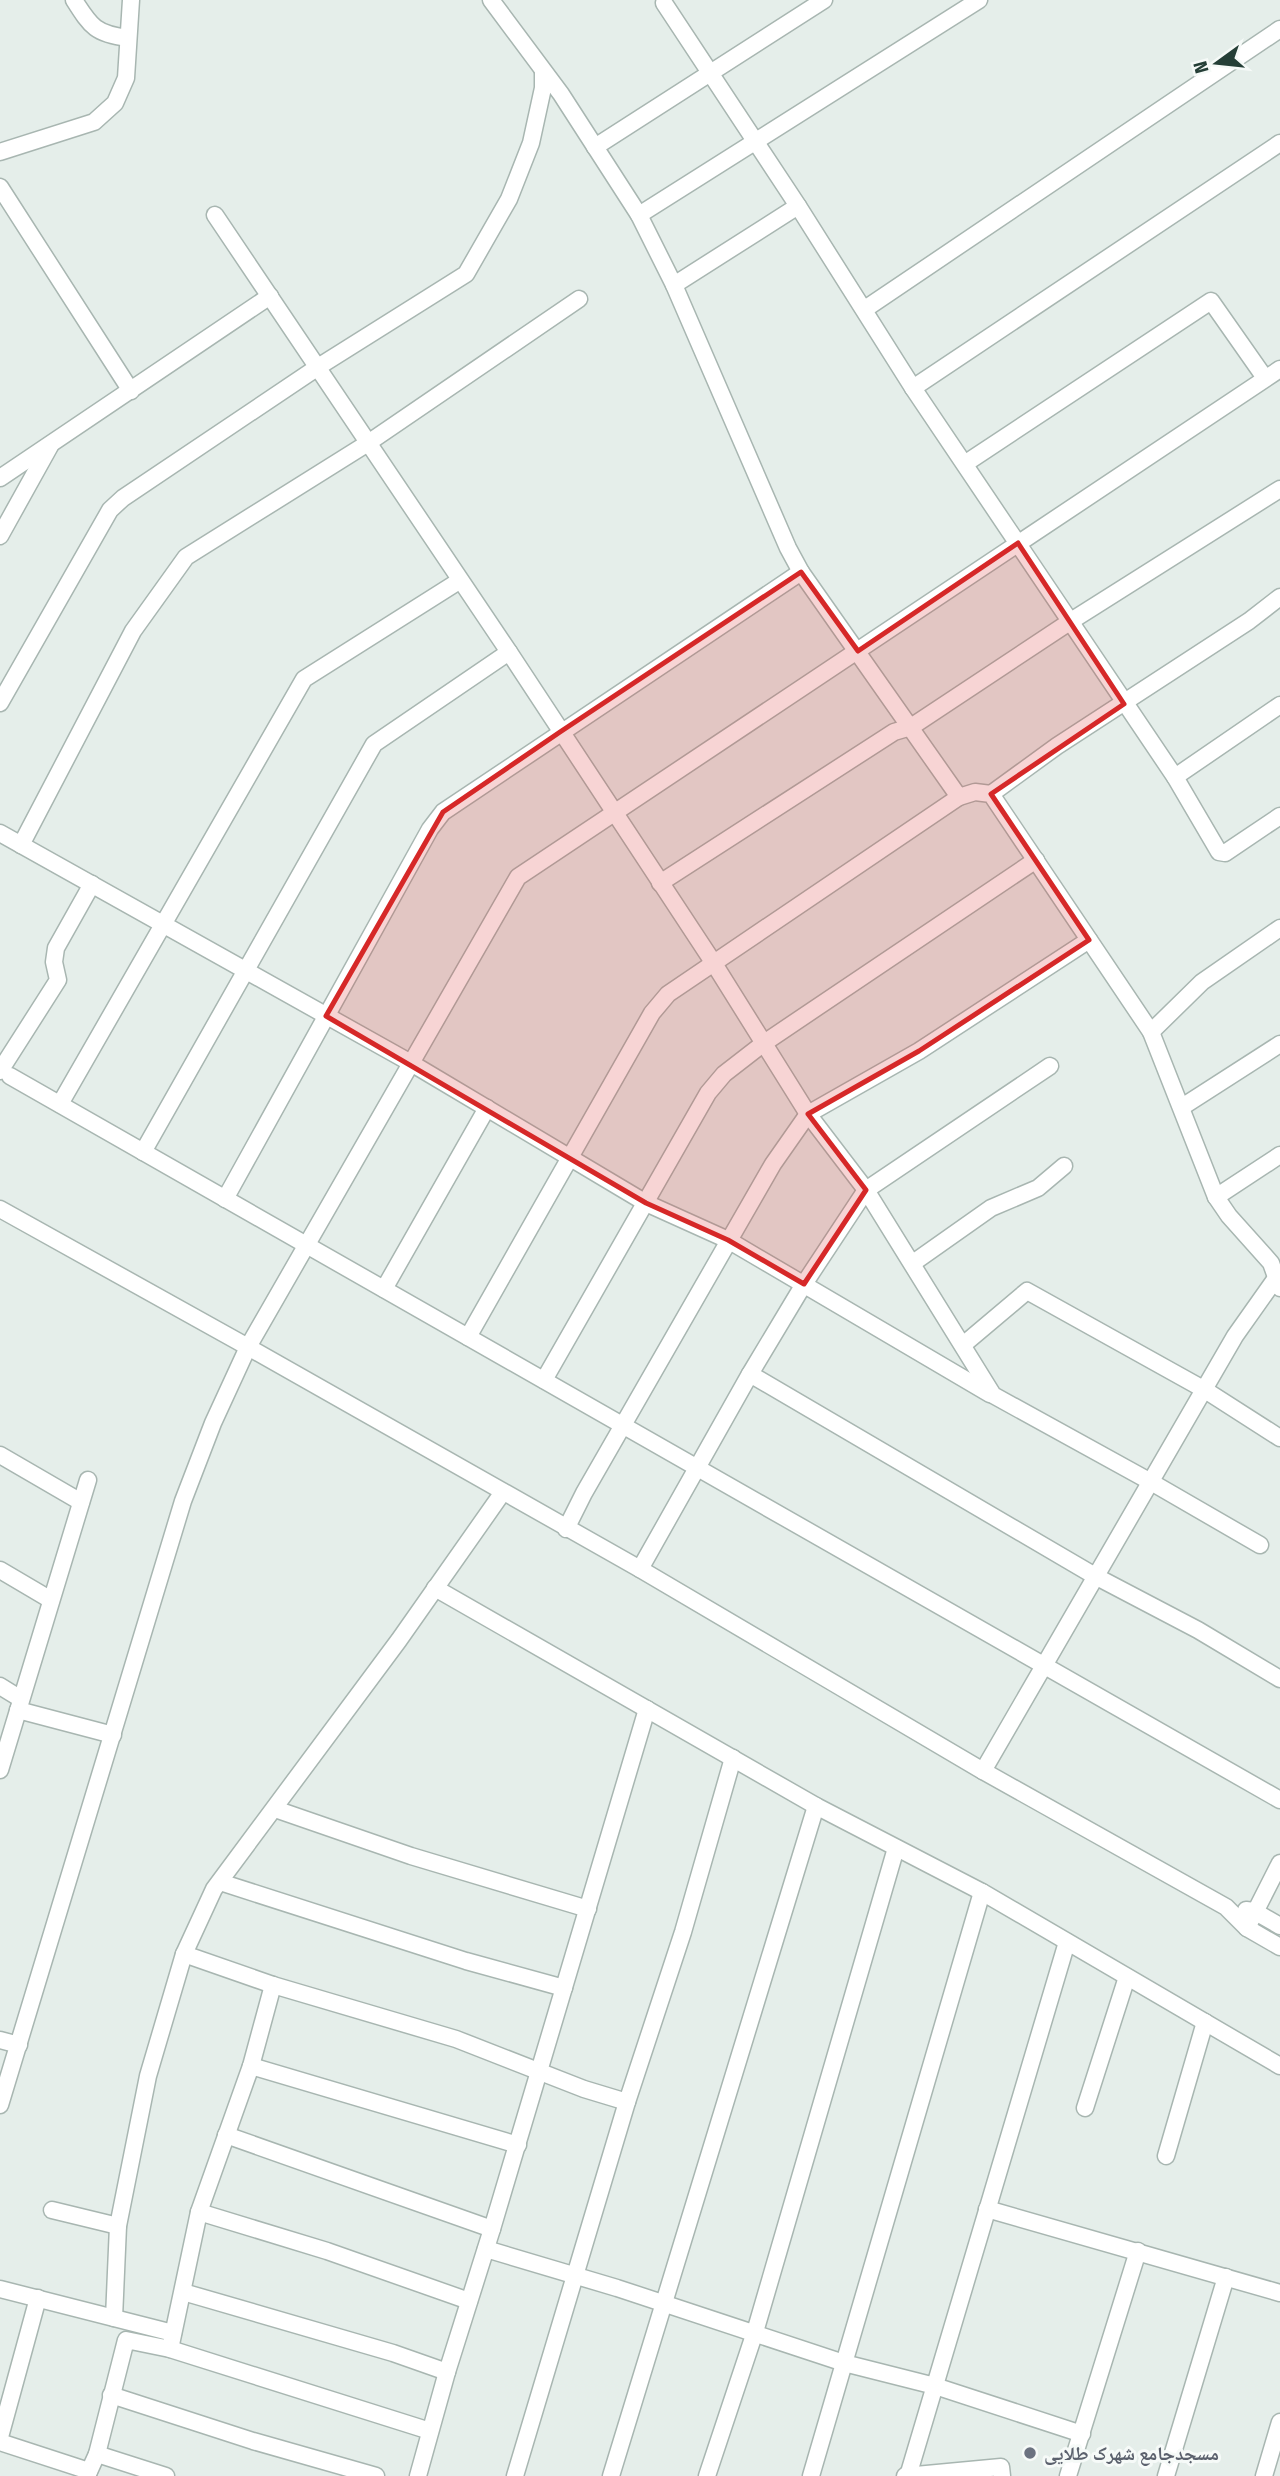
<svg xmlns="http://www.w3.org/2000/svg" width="1280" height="2476" font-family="'Fira Sans Condensed','Noto Naskh Arabic',sans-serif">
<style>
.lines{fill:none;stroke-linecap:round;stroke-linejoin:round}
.minor-casing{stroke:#a8b6b1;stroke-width:19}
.minor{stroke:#fff;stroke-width:16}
.marked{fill:#d62828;fill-opacity:0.2;stroke:#d62828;stroke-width:5;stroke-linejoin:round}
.worship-dot{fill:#6b7280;stroke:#f6faf8;stroke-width:2.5}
.labels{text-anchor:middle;stroke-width:6;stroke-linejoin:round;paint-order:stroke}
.worship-label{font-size:19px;font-weight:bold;fill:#5b616d;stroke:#f6faf8;text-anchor:start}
</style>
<rect width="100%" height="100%" fill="#e5eeea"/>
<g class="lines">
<g class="minor-casing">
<g id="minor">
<path d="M74,0C91,27 96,34 128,38"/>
<path d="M491,0L561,94L639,215L674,285L788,548L801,572L959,797L975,792L991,794L1151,1032L1216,1197L1229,1216L1271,1263L1280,1288"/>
<path d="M664,3L798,206L913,388L1175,777L1219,852L1225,853L1280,816"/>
<path d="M595,147L824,0"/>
<path d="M0,152L94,122L115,103L126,78L131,0"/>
<path d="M0,187L131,391"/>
<path d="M215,215L509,652L713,962L808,1114L866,1190L993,1395L1151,1482L1260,1545"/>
<path d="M639,215L979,0"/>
<path d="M674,285L798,206"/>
<path d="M865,309L1280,29"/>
<path d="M913,388L1280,143"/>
<path d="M966,463L1211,301L1265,378"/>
<path d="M0,478L270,296"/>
<path d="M0,536L50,446"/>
<path d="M0,703L110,510L123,498L318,367L466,274L509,199L531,143L543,88V71"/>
<path d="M1175,777L1280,705"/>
<path d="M991,794L1057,746L1249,621L1280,597"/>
<path d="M0,833L411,1063L646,1203L728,1240L990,1394"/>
<path d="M21,845L133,631L186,557L368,443L579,299"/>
<path d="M660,883L894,732L911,727L1071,621L1280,489"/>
<path d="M1151,1032L1202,982L1280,928"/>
<path d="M0,1071L58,980L54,962L56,948L92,884"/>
<path d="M10,1076L1280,1800"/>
<path d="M60,1104L304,679L459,581"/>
<path d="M1182,1107L1280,1044"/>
<path d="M143,1152L374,744L509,652"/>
<path d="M1216,1197L1280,1155"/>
<path d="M225,1199L430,829L443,812L801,572"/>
<path d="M0,1209L248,1347L640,1569L983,1771L1226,1907L1247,1928L1280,1947"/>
<path d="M913,1263L991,1208L1038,1188L1064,1166"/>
<path d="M384,1289L487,1108"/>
<path d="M468,1337L652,1013L668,994L959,797"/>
<path d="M963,1345L1027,1291L1205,1390L1280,1438"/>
<path d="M750,1374L1095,1576L1198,1630L1280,1679"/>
<path d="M544,1380L708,1093L724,1074L764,1043L1036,860"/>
<path d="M0,1455L81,1502"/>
<path d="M566,1529L584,1493L773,1164L808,1114L919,1051L1089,940"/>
<path d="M640,1569L750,1374L804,1284L866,1190L1050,1066"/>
<path d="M0,1570L51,1600"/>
<path d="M435,1588L816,1806L982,1892L1280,2066"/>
<path d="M0,1686L21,1699"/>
<path d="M18,1710L113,1735"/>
<path d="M0,1770L88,1480"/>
<path d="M983,1771L1235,1336L1276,1278"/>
<path d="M275,1809L411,1856L588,1909"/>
<path d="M220,1882L466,1961L564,1988"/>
<path d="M1246,1910L1254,1911L1280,1926"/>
<path d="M1247,1928L1280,1863"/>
<path d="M184,1954L273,1985L456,2039L584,2089L627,2102"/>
<path d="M0,2040L19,2045"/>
<path d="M251,2066L518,2145"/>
<path d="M0,2105L183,1501L213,1423L248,1347L518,877L1280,369"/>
<path d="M1085,2108L1127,1977"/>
<path d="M226,2135L492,2229"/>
<path d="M1166,2156L1205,2022"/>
<path d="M987,2209L1280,2293"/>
<path d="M52,2210L118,2226"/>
<path d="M199,2212L327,2251L469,2301"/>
<path d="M486,2249L617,2288L844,2363L935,2386L1082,2434"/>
<path d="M0,2289L173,2333"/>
<path d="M183,2292L393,2353L447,2372"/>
<path d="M114,2318L118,2226L148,2076L184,1954L214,1889L399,1640L503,1492"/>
<path d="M170,2349L199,2212L251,2066L273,1985"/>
<path d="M111,2395L253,2441L376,2476"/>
<path d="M0,2437L38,2298"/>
<path d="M0,2442L89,2471"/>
<path d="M97,2454L166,2476"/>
<path d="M87,2476L97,2454L126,2340L170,2349L430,2431"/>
<path d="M418,2476L447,2372L492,2229L647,1709"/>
<path d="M515,2476L627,2102L683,1932L733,1758"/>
<path d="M611,2476L816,1806"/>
<path d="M707,2476L755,2332L896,1848"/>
<path d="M811,2476L982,1892"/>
<path d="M905,2476L1001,2467L1002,2476"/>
<path d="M908,2476L1067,1942"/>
<path d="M1068,2476L1138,2251"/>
<path d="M1166,2476L1226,2277"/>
<path d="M1264,2476L1280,2422"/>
</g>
</g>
<use href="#minor" class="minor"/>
</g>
<path class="marked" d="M1018,543L1124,704L991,794L1089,940L919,1051L808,1114L866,1190L804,1284L728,1240L646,1203L326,1016L443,812L560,732L801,572L858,651Z"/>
<circle class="worship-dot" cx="1030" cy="2453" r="7"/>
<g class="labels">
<g class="worship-label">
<text x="1044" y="2460">مسجدجامع شهرک طلایی</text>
</g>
</g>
<g transform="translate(1217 63) rotate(255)" stroke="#f6faf8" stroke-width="5" paint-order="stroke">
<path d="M0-5L12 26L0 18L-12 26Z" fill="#253f37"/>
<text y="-10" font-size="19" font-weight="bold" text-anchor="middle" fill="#253f37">N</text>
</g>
</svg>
